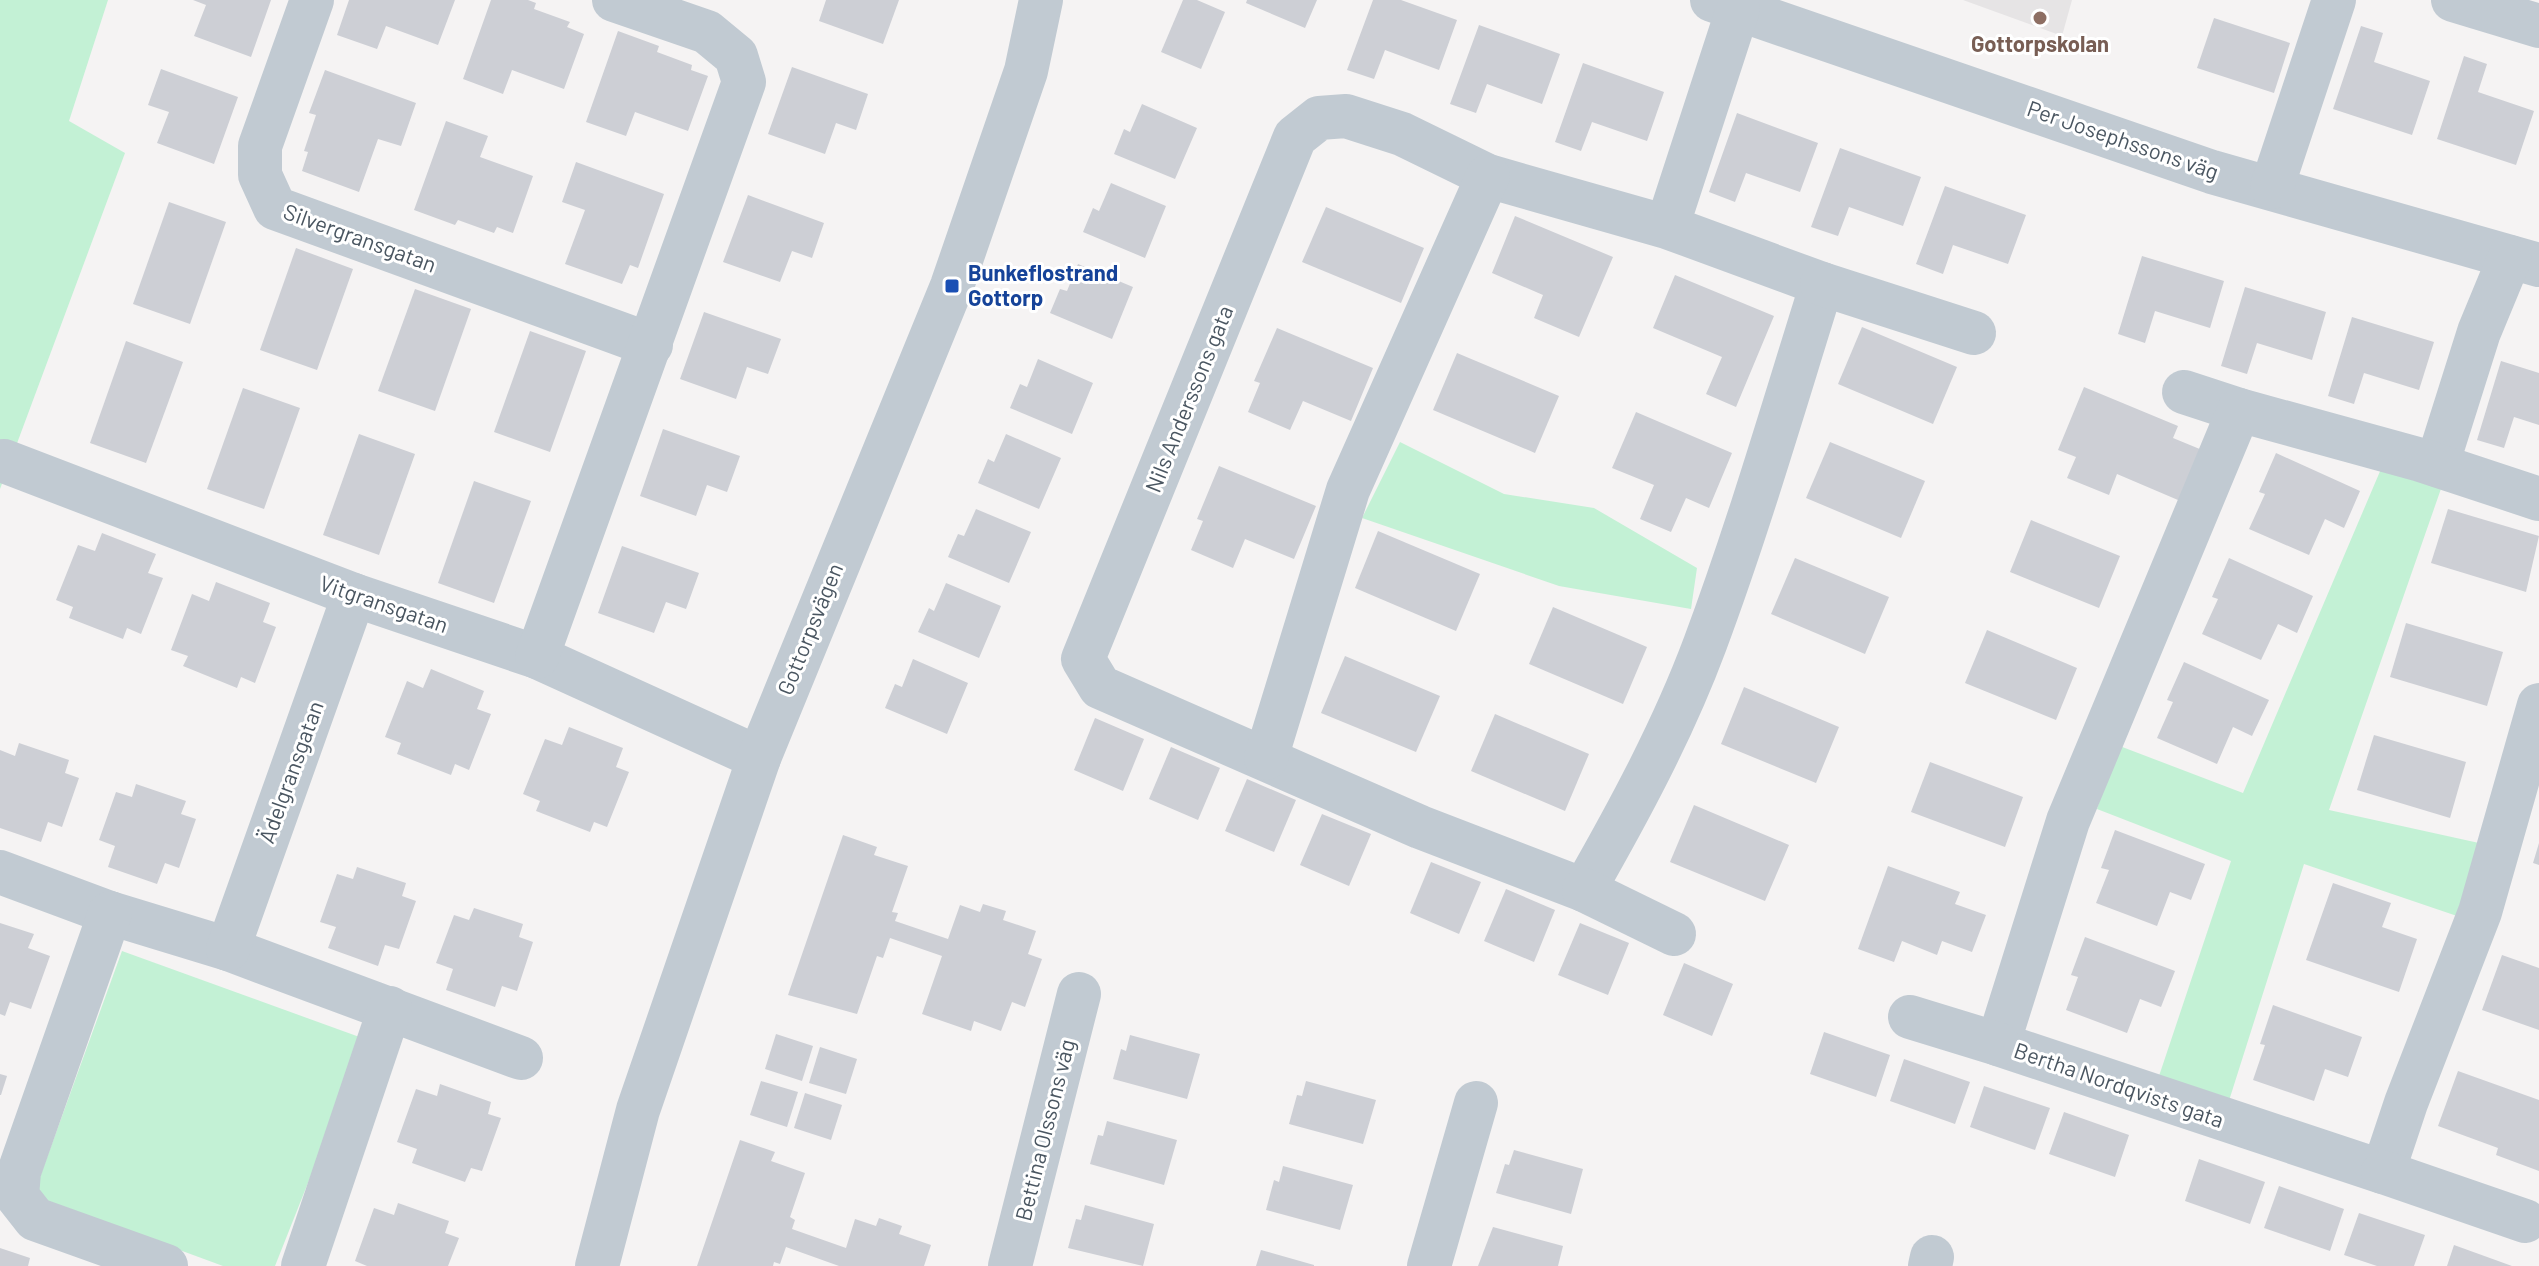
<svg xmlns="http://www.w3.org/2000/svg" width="2539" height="1266" font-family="Barlow,sans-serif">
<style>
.education{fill:#e6e4e5}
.green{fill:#c3f1d5}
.building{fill:#cdcfd5}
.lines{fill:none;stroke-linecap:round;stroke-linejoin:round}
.minor{stroke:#c1cad2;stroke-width:44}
.tertiary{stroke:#c1cad2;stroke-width:44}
.education-dot{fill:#8d6e63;stroke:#fff;stroke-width:3}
.transit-dot{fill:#1a4fb4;stroke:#fff;stroke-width:3}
.labels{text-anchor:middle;stroke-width:6;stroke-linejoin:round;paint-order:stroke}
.education-label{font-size:22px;font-weight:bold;fill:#785e54;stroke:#fff}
.street-label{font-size:22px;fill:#4a5661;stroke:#fff}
.transit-label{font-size:22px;font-weight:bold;fill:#164399;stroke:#fff;text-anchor:start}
</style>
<rect width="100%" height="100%" fill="#f5f3f3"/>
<path class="education" d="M1963,0H2072L2062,36Z"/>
<g class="green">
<path d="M0,0H108L69,121L125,153L0,489Z"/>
<path d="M1400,442L1504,494L1594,508L1697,568L1691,609L1559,586L1362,518Z"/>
<path d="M2381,469L2443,483L2329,810L2479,843L2457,916L2304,864L2227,1107L2156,1085L2231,861L2097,809L2117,745L2243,793Z"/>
<path d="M122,951L365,1039L275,1266H223L33,1196Z"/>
</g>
<g class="building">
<path d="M193,0H271L251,57L194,36L206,5Z"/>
<path d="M349,0H455L438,45L386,26L377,49L337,35Z"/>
<path d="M491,0H528L536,3L534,9L570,22L567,27L584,34L564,89L512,70L503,94L463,79Z"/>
<path d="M826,0H899L883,44L819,21Z"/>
<path d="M1183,0H1197L1225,12L1201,69L1161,52Z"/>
<path d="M1247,0H1317L1305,28L1246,3Z"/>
<path d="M1373,0H1401L1457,20L1439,70L1385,50L1374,79L1347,70Z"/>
<path d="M2214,18L2290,43L2274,93L2197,68Z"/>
<path d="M1479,25L1560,54L1542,104L1487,84L1476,113L1450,104Z"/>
<path d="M2361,26L2383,33L2374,62L2430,81L2412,135L2333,109Z"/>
<path d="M618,31L659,46L657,52L692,65L691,70L708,76L688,131L635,112L626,136L586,122Z"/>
<path d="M2464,56L2487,64L2478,92L2534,111L2516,165L2437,139Z"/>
<path d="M1583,63L1664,92L1647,141L1592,122L1581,151L1555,142Z"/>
<path d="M792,67L868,94L856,130L836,123L825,154L768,134Z"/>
<path d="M161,69L238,97L214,164L157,143L169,112L148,105Z"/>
<path d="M325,70L416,103L401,146L378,139L359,192L302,171L308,152L304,151L316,115L309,113Z"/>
<path d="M1142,104L1197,128L1175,179L1114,154L1124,129L1130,132Z"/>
<path d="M1737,113L1818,143L1800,192L1746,173L1735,202L1709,192Z"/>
<path d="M446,121L488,136L480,157L533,176L513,233L497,227L494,233L458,220L455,225L414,210Z"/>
<path d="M1840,148L1921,177L1903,226L1849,207L1838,236L1811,227Z"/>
<path d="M576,162L664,194L638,268L630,265L622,284L565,264L585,210L562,202Z"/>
<path d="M1111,183L1166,206L1145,258L1083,232L1093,208L1099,211Z"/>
<path d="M1945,186L2026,215L2008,264L1953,245L1943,274L1916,264Z"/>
<path d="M748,195L824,223L812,258L792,251L780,282L723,262Z"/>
<path d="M169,202L226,222L190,324L133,304Z"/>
<path d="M1326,207L1424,248L1401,303L1302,262Z"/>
<path d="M1515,216L1613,257L1579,337L1534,318L1543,295L1492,273Z"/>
<path d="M296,248L353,269L317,370L260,350Z"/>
<path d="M2142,256L2224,281L2210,328L2155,311L2145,343L2118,334Z"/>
<path d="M1078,264L1133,287L1112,339L1050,313L1060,289L1067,291Z"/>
<path d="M1675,275L1774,316L1736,407L1706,394L1722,357L1653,328Z"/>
<path d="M2245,287L2326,312L2312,360L2257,343L2247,374L2221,366Z"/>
<path d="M415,289L471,309L435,411L378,391Z"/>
<path d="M704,312L781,339L768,374L747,367L736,399L680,379Z"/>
<path d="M2352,317L2434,342L2419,390L2364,373L2354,404L2328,396Z"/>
<path d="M1862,327L1957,367L1933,424L1838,384Z"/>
<path d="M1277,328L1373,368L1351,421L1303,401L1290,430L1248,412L1260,383L1254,381Z"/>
<path d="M530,331L586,351L550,452L494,432Z"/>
<path d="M126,341L183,362L146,463L90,443Z"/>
<path d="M1457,353L1559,396L1535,453L1433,410Z"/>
<path d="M1038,359L1093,383L1072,434L1010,408L1020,384L1027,387Z"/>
<path d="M2501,361L2539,373V425L2514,417L2504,448L2477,440Z"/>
<path d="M2084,387L2178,426L2173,438L2207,452L2185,503L2117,474L2109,495L2067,478L2076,457L2058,450Z"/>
<path d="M243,388L300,408L264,509L207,489Z"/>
<path d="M1636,412L1732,453L1709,508L1686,498L1671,532L1640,519L1654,485L1612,468Z"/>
<path d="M663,429L740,456L727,492L707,485L696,516L640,496Z"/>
<path d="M359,434L415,454L379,555L323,535Z"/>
<path d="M1006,434L1061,458L1039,509L978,483L988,459L994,462Z"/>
<path d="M1830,442L1925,481L1901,538L1806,498Z"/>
<path d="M2276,453L2360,491L2344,528L2325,519L2309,555L2249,529L2265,494L2259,492Z"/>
<path d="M1219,466L1316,506L1294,559L1245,539L1233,568L1191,550L1203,521L1197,519Z"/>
<path d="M474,481L531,501L494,603L438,583Z"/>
<path d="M976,509L1031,532L1009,583L948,557L958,534L964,536Z"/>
<path d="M2448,509L2539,536L2526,592L2431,563Z"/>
<path d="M2031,520L2120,556L2099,608L2010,572Z"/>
<path d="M1378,531L1480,574L1456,631L1355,588Z"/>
<path d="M102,533L156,554L148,573L163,578L141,634L127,628L123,639L69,618L73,607L56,600L78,545L95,551Z"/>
<path d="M622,546L699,573L686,609L666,602L654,633L598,613Z"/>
<path d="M1795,558L1889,597L1865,654L1771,614Z"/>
<path d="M2229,558L2313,596L2297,633L2278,624L2261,660L2202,634L2218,599L2212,597Z"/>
<path d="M216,582L270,603L263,622L276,627L255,683L241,677L237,688L183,666L188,656L171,650L192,594L209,601Z"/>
<path d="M946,583L1001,606L979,658L918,632L929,608L934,611Z"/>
<path d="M1553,607L1647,647L1623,704L1529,664Z"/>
<path d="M2406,623L2503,652L2487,706L2390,677Z"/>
<path d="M1987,630L2077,668L2056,720L1965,683Z"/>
<path d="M1345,656L1440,696L1416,752L1321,713Z"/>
<path d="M913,659L968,683L947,734L885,708L895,684L902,687Z"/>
<path d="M2184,662L2269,700L2252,736L2233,727L2217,764L2157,738L2173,702L2167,700Z"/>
<path d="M431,669L484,691L477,709L491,714L469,770L455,764L451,775L397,754L401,743L385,737L407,681L423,688Z"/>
<path d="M1744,687L1839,727L1816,783L1721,744Z"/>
<path d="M1495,714L1589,754L1565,811L1471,771Z"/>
<path d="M1095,718L1144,739L1123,791L1074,770Z"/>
<path d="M569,727L623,748L616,767L629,772L607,827L594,822L590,832L536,811L540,801L523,794L545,739L562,745Z"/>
<path d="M2374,735L2466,762L2450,818L2357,790Z"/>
<path d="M19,743L69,760L65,773L79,778L62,827L48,822L41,842L0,828V750L15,756Z"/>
<path d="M1171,747L1220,768L1198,820L1149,799Z"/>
<path d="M1930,762L2023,797L2005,847L1911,812Z"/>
<path d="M1247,779L1296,800L1274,852L1225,831Z"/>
<path d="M136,784L186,801L181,814L196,819L179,868L165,863L157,884L108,867L115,846L99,840L116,792L132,797Z"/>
<path d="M1694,805L1789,845L1765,901L1670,862Z"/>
<path d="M1322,814L1371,834L1349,886L1300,865Z"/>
<path d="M2115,830L2205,864L2191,900L2170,892L2157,926L2096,903L2109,870L2101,868Z"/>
<path d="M843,835L877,847L874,855L908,866L892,912L898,913L895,921L948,939L960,905L980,912L983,904L1006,911L1003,920L1036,931L1028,954L1042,959L1025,1007L1012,1002L1001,1031L974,1021L971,1031L922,1014L942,956L890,938L883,958L877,956L857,1014L788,995Z"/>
<path d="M2539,843V865L2533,863Z"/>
<path d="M1431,862L1481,882L1459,934L1410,913Z"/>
<path d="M1888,866L1960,892L1955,904L1986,915L1972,952L1942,941L1937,955L1902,941L1894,962L1858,949Z"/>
<path d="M357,867L406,883L402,896L416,901L399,949L385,945L378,966L328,948L336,927L320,922L337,874L353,879Z"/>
<path d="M2333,883L2391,903L2382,927L2417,939L2399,992L2306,960Z"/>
<path d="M1506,889L1555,910L1534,962L1484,941Z"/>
<path d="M474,908L523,924L519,937L533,942L517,991L502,986L495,1007L446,990L453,969L436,963L454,915L469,920Z"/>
<path d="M0,923L34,934L28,948L50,956L31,1009L10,1002L5,1016L0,1014Z"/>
<path d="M1580,923L1629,943L1608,995L1558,975Z"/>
<path d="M2085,937L2175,971L2161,1007L2140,999L2127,1033L2066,1010L2078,977L2071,975Z"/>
<path d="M2502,955L2539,968V1030L2482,1010Z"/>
<path d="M1684,963L1733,984L1712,1036L1663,1015Z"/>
<path d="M2273,1005L2362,1037L2348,1077L2325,1069L2314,1101L2253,1080L2265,1045L2260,1044Z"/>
<path d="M1824,1032L1890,1055L1876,1097L1810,1074Z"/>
<path d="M776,1034L813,1046L802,1081L765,1069Z"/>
<path d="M1130,1035L1200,1054L1187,1099L1113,1079L1121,1049L1126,1051Z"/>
<path d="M820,1047L857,1059L846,1094L809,1083Z"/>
<path d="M1904,1059L1970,1082L1955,1124L1890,1101Z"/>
<path d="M2458,1071L2539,1100V1171L2496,1155L2498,1148L2438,1126Z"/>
<path d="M0,1074L7,1076L1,1095H0Z"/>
<path d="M761,1081L798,1092L787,1127L750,1115Z"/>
<path d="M1306,1081L1376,1100L1363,1144L1289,1124L1297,1095L1302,1096Z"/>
<path d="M440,1084L491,1102L488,1114L501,1118L482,1171L471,1168L465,1182L412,1163L417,1149L397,1142L416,1089L437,1096Z"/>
<path d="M1984,1086L2050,1108L2035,1150L1970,1127Z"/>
<path d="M805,1093L842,1105L831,1140L794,1128Z"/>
<path d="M2064,1112L2129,1135L2115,1177L2049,1154Z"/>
<path d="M1107,1121L1177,1140L1164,1185L1090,1164L1098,1135L1103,1136Z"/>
<path d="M740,1140L775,1152L771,1161L805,1173L790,1217L795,1220L792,1229L846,1248L855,1219L876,1226L879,1218L902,1226L899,1234L931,1245L924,1266H839L786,1247L780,1264L774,1262L773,1266H697Z"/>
<path d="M1514,1150L1583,1169L1571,1214L1496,1193L1505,1164L1509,1165Z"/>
<path d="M2199,1159L2265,1182L2250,1224L2185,1201Z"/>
<path d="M1283,1166L1353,1185L1340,1230L1266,1210L1274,1180L1279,1182Z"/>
<path d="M2279,1186L2344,1209L2330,1251L2264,1228Z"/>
<path d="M398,1203L449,1221L445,1233L459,1238L448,1266H367L355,1261L374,1208L394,1215Z"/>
<path d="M1085,1205L1154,1224L1143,1266L1068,1248L1076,1219L1081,1220Z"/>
<path d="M2359,1213L2425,1235L2414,1266H2377L2344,1255Z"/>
<path d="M1493,1227L1563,1246L1558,1266H1478Z"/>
<path d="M2454,1245L2512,1266H2447Z"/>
<path d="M0,1248L30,1258L28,1266H0Z"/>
<path d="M1261,1250L1314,1265V1266H1256Z"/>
</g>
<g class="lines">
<g class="minor">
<path d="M312,0L260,146V175L275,208L651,345"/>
<path d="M1712,0L2212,172L2539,265"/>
<path d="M2453,0L2539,26"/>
<path d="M2272,187L2334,0"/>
<path d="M1667,227L1488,176L1402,134L1346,116L1319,118L1295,137L1083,659L1100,687L1420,827L1584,890C1629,811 1673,730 1705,644C1749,526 1784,405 1822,284L1667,227L1738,9"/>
<path d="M1822,284L1974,333"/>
<path d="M2184,392L2239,410"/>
<path d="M4,461L354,595L537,657L759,758"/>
<path d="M2437,465L2479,332L2510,257"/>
<path d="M2539,499L2421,460L2239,410L2068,821L1998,1044L2383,1172L2406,1103L2480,912L2539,705"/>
<path d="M537,657L744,82L736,56L707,32L614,0"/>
<path d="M1266,758L1348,490L1488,176"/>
<path d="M0,872L110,913L228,949L521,1058"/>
<path d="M1584,890L1674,934"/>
<path d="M110,913L19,1172L17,1196L35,1219L166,1266"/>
<path d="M228,949L354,595"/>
<path d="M1910,1017L1998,1044"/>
<path d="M2383,1172L2525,1221"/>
<path d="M303,1266L390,1008"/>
<path d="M1010,1266L1079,994"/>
<path d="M1429,1266L1476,1103"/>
<path d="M1930,1266L1932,1257"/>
</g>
<path class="tertiary" d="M597,1266L638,1110L759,758L952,286L1026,71L1041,0"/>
</g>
<circle class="education-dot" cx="2040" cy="18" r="8"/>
<rect class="transit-dot" x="944" y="278" width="16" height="16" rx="4"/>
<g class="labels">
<g class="education-label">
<text x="2040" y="52">Gottorpskolan</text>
</g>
<g class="street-label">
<text transform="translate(2123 140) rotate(19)" y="8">Per Josephssons väg</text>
<text transform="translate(360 238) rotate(20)" y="8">Silvergransgatan</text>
<text transform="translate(1189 399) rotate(-68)" y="8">Nils Anderssons gata</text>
<text transform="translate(384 604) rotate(19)" y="8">Vitgransgatan</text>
<text transform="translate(810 629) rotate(-68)" y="8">Gottorpsvägen</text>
<text transform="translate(291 772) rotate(-70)" y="8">Ädelgransgatan</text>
<text transform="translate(2119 1085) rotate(19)" y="8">Bertha Nordqvists gata</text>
<text transform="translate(1045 1130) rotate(-76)" y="8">Bettina Olssons väg</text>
</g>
<g class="transit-label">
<text x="968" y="281">Bunkeflostrand<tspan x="968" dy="25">Gottorp</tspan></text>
</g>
</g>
</svg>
